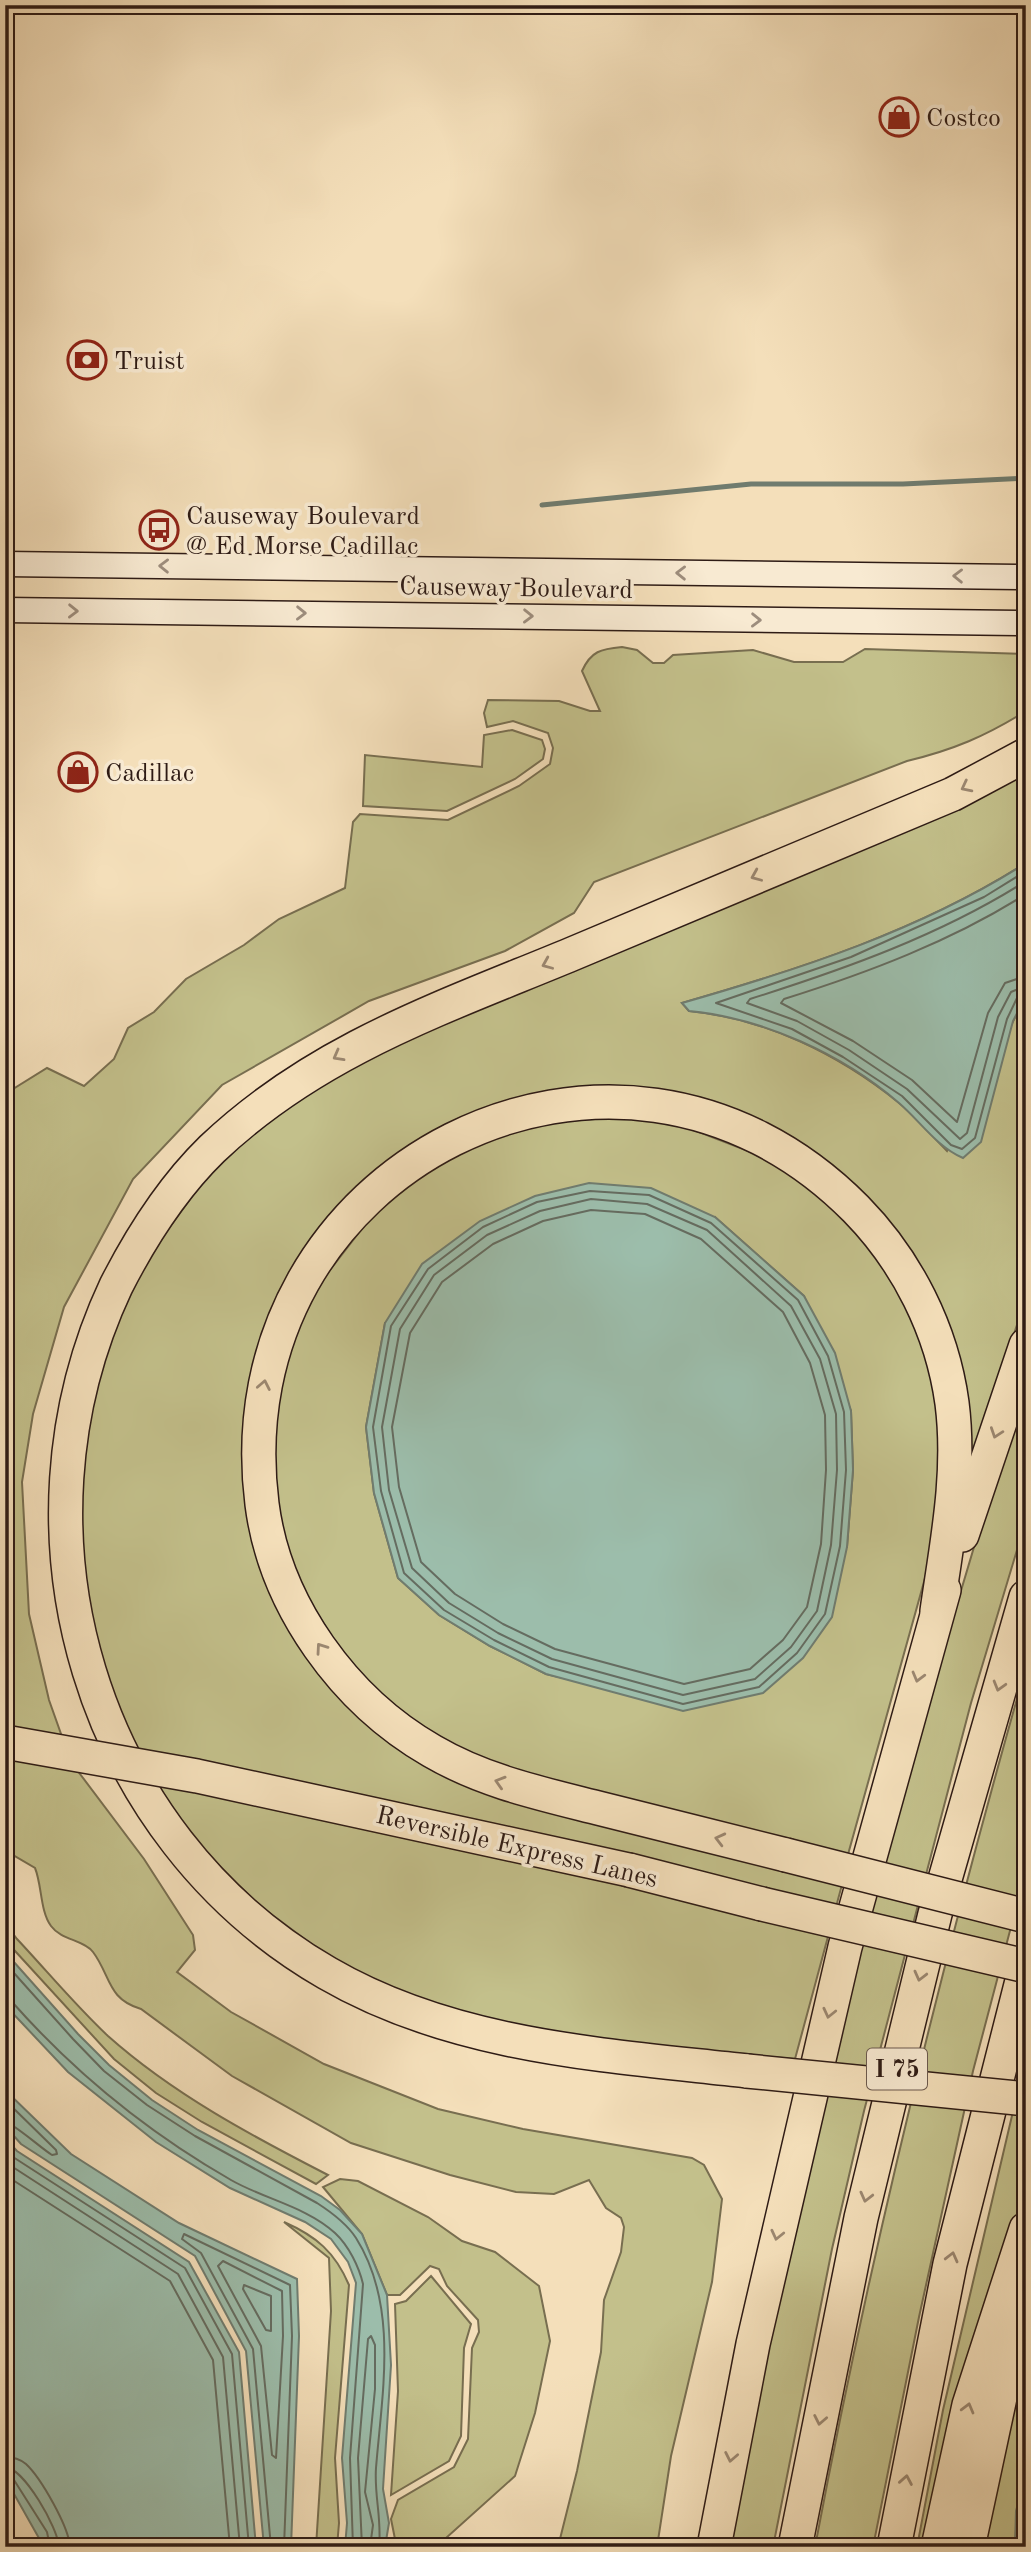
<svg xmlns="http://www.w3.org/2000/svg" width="1031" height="2552" font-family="'Old Standard TT',serif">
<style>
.green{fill:#c3c08b;stroke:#786e50;stroke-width:2;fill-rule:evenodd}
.water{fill:#9cbdab;stroke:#707c6f;stroke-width:2}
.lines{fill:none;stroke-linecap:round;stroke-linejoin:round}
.shore{stroke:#656c60;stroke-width:2}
.stream{stroke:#707c6f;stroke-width:5}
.secondary-casing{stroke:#2e1b15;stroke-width:27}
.motorway-casing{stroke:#2e1b15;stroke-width:36}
.secondary{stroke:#f8ead2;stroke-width:24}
.motorway{stroke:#f4dfba;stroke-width:33}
.motorway-bridge-casing{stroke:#2e1b15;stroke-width:36;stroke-linecap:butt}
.motorway-bridge{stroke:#f4dfba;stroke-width:33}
.oneway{stroke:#9d8d7d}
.oneway2{stroke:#9b8770}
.labels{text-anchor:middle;stroke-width:7;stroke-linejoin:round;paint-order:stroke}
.shield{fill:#f8ead2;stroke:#6b594e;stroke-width:2}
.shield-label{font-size:24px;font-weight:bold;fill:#2e1b15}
.poi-label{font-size:26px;fill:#2e1b15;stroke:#f8ead2;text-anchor:start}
.street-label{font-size:26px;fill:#2e1b15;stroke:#f8ead2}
</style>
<rect width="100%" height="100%" fill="#f4dfba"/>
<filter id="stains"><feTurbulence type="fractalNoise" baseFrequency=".00286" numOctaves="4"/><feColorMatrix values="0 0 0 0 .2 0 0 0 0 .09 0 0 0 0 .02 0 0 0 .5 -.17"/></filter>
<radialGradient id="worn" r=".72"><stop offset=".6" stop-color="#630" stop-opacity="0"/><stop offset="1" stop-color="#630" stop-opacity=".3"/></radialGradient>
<g class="green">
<path d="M622,647L637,650L653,663H664L673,655L753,650L794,662H843L865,649L1026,654V711C986,736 953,750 907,761L594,882L574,913L505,951L369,1001L222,1085L133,1179L64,1307L33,1414L22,1482L29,1614L49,1700L71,1762L144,1859L193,1935L195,1950L177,1972L231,2012L324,2064L438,2109L523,2129L692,2158L704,2165L722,2199L712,2282L671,2456L657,2547H558L577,2471L601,2352L604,2300L621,2252L624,2227L621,2218L606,2208L589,2180L554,2194L516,2192L450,2175L351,2143L232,2076L141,2009C107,1999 111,1976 93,1952C84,1940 61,1940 51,1926C40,1911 42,1885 35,1868L8,1852L5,1842V1094L47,1068L84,1086L114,1059L128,1028L154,1012L186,979L244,945L279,919L345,888L353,822L360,814L448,820L519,786L550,764L553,748L548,733L513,721L487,727L484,713L488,700L559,701L590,711H600L582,671C591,651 601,649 622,647Z"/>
<path d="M512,730L542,740L545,749L543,759L515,779L447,811L363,806L365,755L482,767L484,735Z"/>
<path d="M1026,773V863C921,930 801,969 682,1003L689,1011C765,1018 838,1054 898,1102C915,1116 931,1135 947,1151L1026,996V1298L969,1469L962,1406L840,1179L591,1095L353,1200L251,1422L245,1447V1464L255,1531L397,1743L843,1881L795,2059L674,2049L508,2026L422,2001L350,1968L314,1946L259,1905L201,1848L158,1787L112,1699L81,1585L82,1430L112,1332L151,1253L212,1169L280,1108L381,1049Z"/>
<path d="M655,1115L800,1171L907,1290L946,1429L927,1571L847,1858L508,1769L465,1752L408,1719L348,1663L302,1589L277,1516L271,1429L299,1310L395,1186L518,1124ZM715,1217L804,1296L851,1411L853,1470L847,1547L606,1688L546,1674L490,1646L439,1615L398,1578L374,1493L366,1427L385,1323Z"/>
<path d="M1026,1377V1520L971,1703L864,2111L832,2249L773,2547H731C800,2150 906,1761 1026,1377Z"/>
<path d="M1026,1667V1870L973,2071L919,2317L873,2547H815C871,2250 943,1958 1026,1667Z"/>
<path d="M5,1923L17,1939C47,1971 76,2006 108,2036C173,2094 252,2136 328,2175L316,2184L202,2122L156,2093L114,2059L5,1940Z"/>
<path d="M1026,2056V2197L996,2286L931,2547H917L943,2410Z"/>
<path d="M340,2179L358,2181L428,2217L462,2241L495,2252L539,2286L550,2341L535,2413L515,2476L436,2547H388L395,2539L391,2519L398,2500L454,2467L468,2439L472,2348L479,2332L478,2320L447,2286L439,2269L430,2266L400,2295H387L362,2234L323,2187Z"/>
<path d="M284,2222C316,2236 335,2252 349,2285L335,2458L339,2523L337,2547H316L331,2311L329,2258Z"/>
<path d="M431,2276L471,2324L464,2348L461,2436L449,2461L391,2495L398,2391L395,2304L406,2301Z"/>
<path d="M1026,2320V2474L1017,2511L1015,2547H978Z"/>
</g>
<g class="water">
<path d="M1026,863V996L1013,1021L981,1142L963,1158C936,1146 921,1122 899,1103C842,1054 763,1018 689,1011L682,1003C801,969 921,930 1026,863Z"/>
<path d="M589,1183L651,1188L715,1217L804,1296L835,1353L851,1411L853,1470L847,1547L832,1617L803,1658L763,1693L683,1711L546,1674L490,1646L439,1615L398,1578L374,1493L366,1427L385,1323L422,1264L480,1221L535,1196Z"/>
<path d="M5,1952L78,2034L109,2065L152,2100L198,2130L321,2196L340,2210L362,2234L387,2295L391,2365L383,2489L389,2523L385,2547H345L347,2523L342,2458L356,2283L348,2262L331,2239L305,2222L230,2188L156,2142L68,2072L5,2005Z"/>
<path d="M5,2090L71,2154L179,2223L297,2279L299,2336L291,2547H264L246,2351L195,2256L21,2144L5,2126Z"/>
<path d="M5,2138L17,2151L189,2262L239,2352L256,2547H44L5,2478Z"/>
<path d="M1026,2474V2547H1015L1016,2511Z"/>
</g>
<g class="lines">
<g class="shore">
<path d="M1026,871L984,897L851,957L716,1003L792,1029L843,1057L902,1096L951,1145L962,1149L975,1138L1007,1019L1017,998L1026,995"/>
<path d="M1026,881C941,935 845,969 750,999L747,1003L797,1021L849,1050L907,1089L960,1139L967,1133L998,1017L1011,992L1026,986"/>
<path d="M1026,894C952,941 867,973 784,999L781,1003L853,1041L912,1080L957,1122L988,1013L1005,983L1026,976"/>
<path d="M590,1191L649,1195L711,1223L798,1300L828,1356L844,1412L846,1470L840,1546L825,1614L797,1653L759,1687L683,1704L549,1667L494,1640L444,1610L404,1573L381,1491L373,1427L391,1326L428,1269L483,1227L537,1202Z"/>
<path d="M591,1199L647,1204L707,1230L791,1306L820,1359L836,1414L837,1470L831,1545L817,1611L791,1647L755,1679L683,1695L552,1659L498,1633L449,1603L412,1568L389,1490L382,1427L400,1329L434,1275L487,1235L540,1211Z"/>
<path d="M591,1210L645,1214L701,1239L783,1312L810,1363L825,1415L826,1470L821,1544L807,1607L783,1640L750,1669L684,1684L555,1649L503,1624L455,1594L421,1562L399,1487L392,1427L410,1333L442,1282L493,1244L543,1221Z"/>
<path d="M5,1963L73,2039L104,2071L147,2105L195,2136L317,2203C331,2212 347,2224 356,2238C399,2306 382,2393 376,2468C374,2496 382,2518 379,2547"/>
<path d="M5,2001L13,2003C76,2074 149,2133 231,2180C264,2199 307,2207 335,2233C349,2246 359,2267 363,2284L350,2458L353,2547"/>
<path d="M5,2100L56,2150L57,2154L52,2155C42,2149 12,2122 5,2122"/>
<path d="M5,2149L13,2157L185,2268L232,2354L249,2547"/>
<path d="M5,2162L178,2274L223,2357L240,2547"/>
<path d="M5,2175L170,2281L213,2360L230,2547"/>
<path d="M223,2261L282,2291L283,2336L276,2458L272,2455L261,2346L218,2266Z"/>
<path d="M244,2285L271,2296V2331L266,2330L243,2289Z"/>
<path d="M5,2457C13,2457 20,2459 26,2464C41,2478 69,2527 70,2547"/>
<path d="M5,2467C24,2468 58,2528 59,2547"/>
<path d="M5,2476L14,2480L47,2532L50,2547"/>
<path d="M271,2547L253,2349L201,2253L182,2239L184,2234L290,2285L292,2336L284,2547"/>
<path d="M362,2547L358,2458L368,2339L371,2336L375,2345V2389L365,2492L373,2525L370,2547"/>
</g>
<path class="stream" d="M542,505L751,484H903L1026,478"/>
<g class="secondary-casing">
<g id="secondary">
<path d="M5,564L1026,577"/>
<path d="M5,610L1026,623"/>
</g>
</g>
<g class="motorway-casing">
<g id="motorway">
<path d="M962,1535L1026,1345"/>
<path d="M786,1855C725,1840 663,1824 602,1809C543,1794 485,1782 432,1751C345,1701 275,1606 262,1504C219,1168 616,966 856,1209C907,1261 942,1330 952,1403C961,1473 947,1542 937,1611"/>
<path d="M629,1870L762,1904"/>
<path d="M747,2071C605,2055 454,2047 327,1973C90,1836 0,1533 116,1286C141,1237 172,1188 212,1149C316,1050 442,1008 572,954C699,900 826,847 953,794L1026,755"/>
<path d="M714,2547L753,2344L845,1947L944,1590"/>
<path d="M795,2547L861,2218L935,1914L1026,1597"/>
<path d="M894,2547L950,2264L1026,1965"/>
<path d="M938,2547L969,2405L1026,2229"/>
<path d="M968,2547L1018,2313"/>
</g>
</g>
<use href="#secondary" class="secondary"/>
<use href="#motorway" class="motorway"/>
<g class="motorway-bridge-casing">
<g id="motorway-bridge">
<path d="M5,1742L197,1776L629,1870"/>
<path d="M786,1855L1026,1916"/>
<path d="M762,1904L1026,1966"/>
<path d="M747,2071L1026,2099"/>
</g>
</g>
<use href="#motorway-bridge" class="motorway-bridge"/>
</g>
<defs><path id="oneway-chevron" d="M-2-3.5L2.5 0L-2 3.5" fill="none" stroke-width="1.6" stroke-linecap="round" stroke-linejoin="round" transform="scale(1.75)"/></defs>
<g class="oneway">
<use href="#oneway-chevron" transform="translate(164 566) rotate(-179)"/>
<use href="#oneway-chevron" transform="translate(681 573) rotate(-179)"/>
<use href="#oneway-chevron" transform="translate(958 576) rotate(-179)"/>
<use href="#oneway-chevron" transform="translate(73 611) rotate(1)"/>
<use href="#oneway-chevron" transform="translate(301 613) rotate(1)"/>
<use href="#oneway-chevron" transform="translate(528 616) rotate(1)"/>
<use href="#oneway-chevron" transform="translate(756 620) rotate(1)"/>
</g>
<g class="oneway2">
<use href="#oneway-chevron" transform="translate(966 787) rotate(153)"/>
<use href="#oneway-chevron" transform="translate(756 876) rotate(157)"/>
<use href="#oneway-chevron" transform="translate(547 964) rotate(157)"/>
<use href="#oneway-chevron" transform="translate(338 1056) rotate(151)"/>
<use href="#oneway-chevron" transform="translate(264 1385) rotate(-79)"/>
<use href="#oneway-chevron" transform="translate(996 1433) rotate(109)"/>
<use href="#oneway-chevron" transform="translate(321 1648) rotate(-125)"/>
<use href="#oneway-chevron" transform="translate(918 1677) rotate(105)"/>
<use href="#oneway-chevron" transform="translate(999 1686) rotate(106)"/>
<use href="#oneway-chevron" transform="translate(500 1782) rotate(-163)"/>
<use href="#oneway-chevron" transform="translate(720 1839) rotate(-166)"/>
<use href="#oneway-chevron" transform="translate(920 1976) rotate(104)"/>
<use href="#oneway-chevron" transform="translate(829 2013) rotate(103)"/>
<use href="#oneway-chevron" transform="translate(866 2197) rotate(104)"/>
<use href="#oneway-chevron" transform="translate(777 2235) rotate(103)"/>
<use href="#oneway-chevron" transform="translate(952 2257) rotate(-76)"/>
<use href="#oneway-chevron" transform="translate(968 2408) rotate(-75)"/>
<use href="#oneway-chevron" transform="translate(820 2420) rotate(101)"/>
<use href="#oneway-chevron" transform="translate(731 2457) rotate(101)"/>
<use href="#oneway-chevron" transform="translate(906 2480) rotate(-80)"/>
</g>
<defs>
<g id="shop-ring" transform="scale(2.0125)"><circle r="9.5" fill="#f8ead2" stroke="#8f2418" stroke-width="1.5"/><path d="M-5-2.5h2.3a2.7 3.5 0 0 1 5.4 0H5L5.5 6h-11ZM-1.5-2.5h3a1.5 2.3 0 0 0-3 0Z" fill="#8f2418"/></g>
<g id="bank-ring" transform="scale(2.0125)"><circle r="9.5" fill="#f8ead2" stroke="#8f2418" stroke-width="1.5"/><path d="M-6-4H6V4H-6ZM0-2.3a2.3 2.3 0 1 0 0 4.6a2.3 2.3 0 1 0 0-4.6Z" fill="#8f2418"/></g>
<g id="bus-ring" transform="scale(2.0125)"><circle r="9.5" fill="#f8ead2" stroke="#8f2418" stroke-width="1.5"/><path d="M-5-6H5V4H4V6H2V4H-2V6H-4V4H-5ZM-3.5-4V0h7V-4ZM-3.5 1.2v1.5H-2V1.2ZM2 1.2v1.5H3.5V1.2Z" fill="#8f2418"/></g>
</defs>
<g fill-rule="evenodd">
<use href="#shop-ring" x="899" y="117"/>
<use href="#bank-ring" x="87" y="360"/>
<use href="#bus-ring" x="159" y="530"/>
<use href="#shop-ring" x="78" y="772"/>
</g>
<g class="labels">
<rect class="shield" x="867" y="2048.5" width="60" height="41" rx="5"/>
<g class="shield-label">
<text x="897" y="2077">I 75</text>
</g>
<g class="poi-label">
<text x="926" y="126">Costco</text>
<text x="114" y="369">Truist</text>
<text x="186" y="524">Causeway Boulevard<tspan x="186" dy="30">@ Ed Morse Cadillac</tspan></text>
<text x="105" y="781">Cadillac</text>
</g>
<g class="street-label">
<text transform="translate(516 587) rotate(1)" y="9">Causeway Boulevard</text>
<text transform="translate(517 1846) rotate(13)" y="9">Reversible Express Lanes</text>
</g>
</g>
<rect width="1031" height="2552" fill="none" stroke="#f4dfba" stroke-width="28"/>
<rect x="7" y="7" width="1017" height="2538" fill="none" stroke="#2e1b15" stroke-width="3.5"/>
<rect x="14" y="14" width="1003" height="2524" fill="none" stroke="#2e1b15" stroke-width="2"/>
<rect width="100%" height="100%" filter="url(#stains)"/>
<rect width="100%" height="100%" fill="url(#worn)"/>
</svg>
